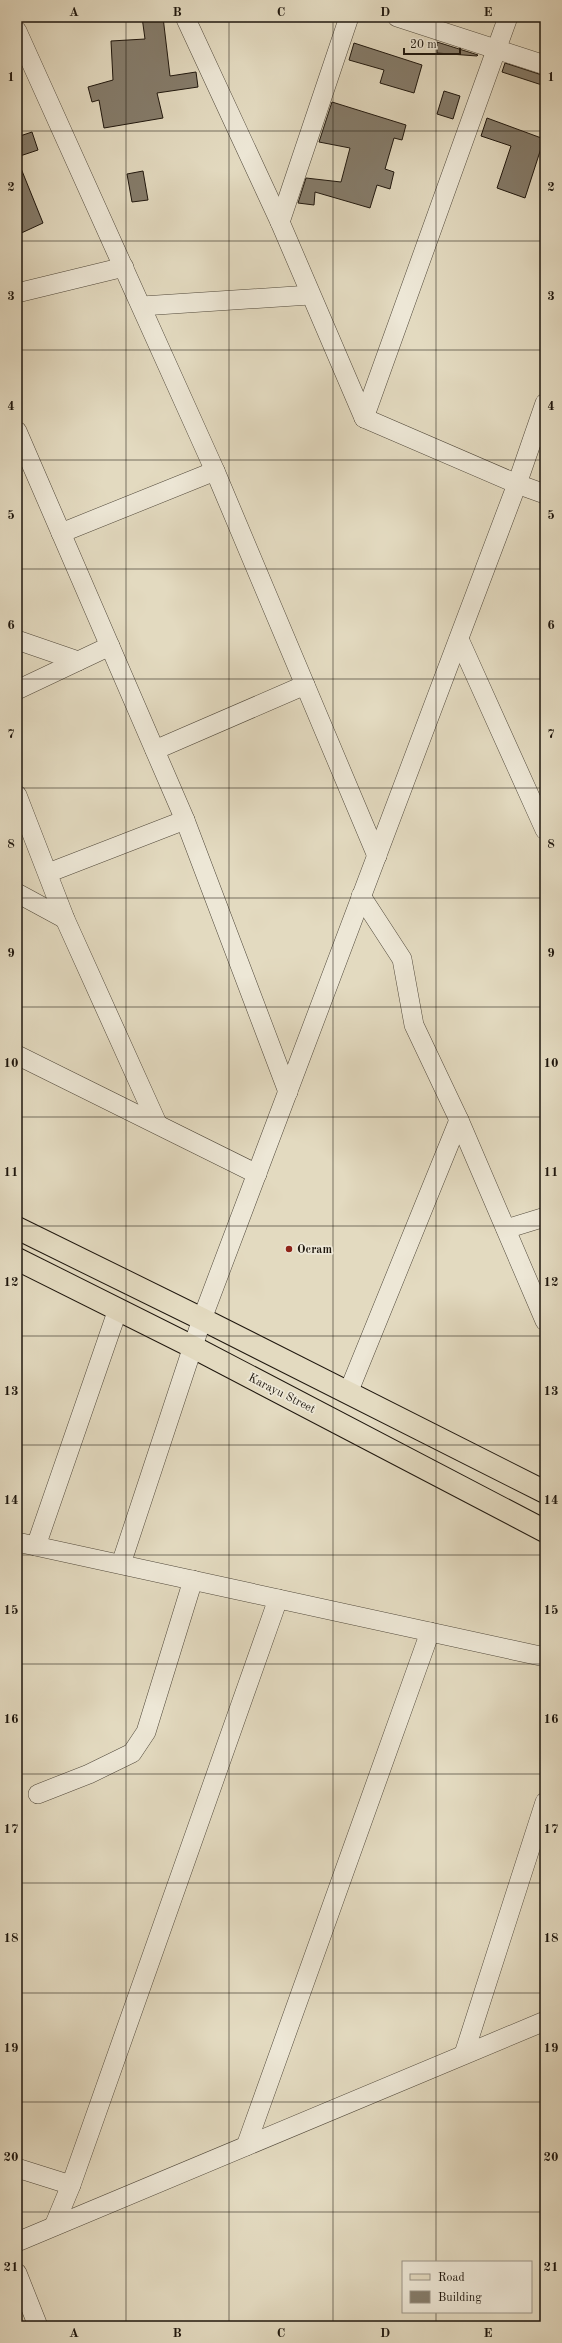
<svg xmlns="http://www.w3.org/2000/svg" width="562" height="2343" font-family="'Old Standard TT',serif">
<style>
.building{fill:#857c6b;stroke:#1f170e}
.lines{fill:none;stroke-linecap:round;stroke-linejoin:round}
.minor-casing{stroke:#50483a;stroke-width:20}
.major-casing{stroke:#1f170e;stroke-width:24}
.minor{stroke:#ede7d6;stroke-width:19}
.major{stroke:#e3dac0;stroke-width:22}
.grid{fill:none;stroke:#1f170e;stroke-width:1;stroke-opacity:0.55}
.poi-dot{fill:#8f2418;stroke:#ede7d6;stroke-width:1.5}
.labels{text-anchor:middle;stroke-width:3.5;stroke-linejoin:round;paint-order:stroke}
.poi-label{font-size:12px;font-weight:bold;fill:#1f170e;stroke:#ede7d6;text-anchor:start}
.street-label{font-size:12px;fill:#1f170e;stroke:#ede7d6}
.neatline{fill:none;stroke:#1f170e;stroke-width:1.5}
.grid-label{font-size:13px;text-anchor:middle;font-weight:bold;fill:#1f170e}
</style>
<rect width="100%" height="100%" fill="#e3dac0"/>
<filter id="stains"><feTurbulence type="fractalNoise" baseFrequency=".005" numOctaves="4"/><feColorMatrix values="0 0 0 0 .2 0 0 0 0 .09 0 0 0 0 .02 0 0 0 .5 -.17"/></filter>
<radialGradient id="worn" r=".72"><stop offset=".6" stop-color="#630" stop-opacity="0"/><stop offset="1" stop-color="#630" stop-opacity=".3"/></radialGradient>
<g class="building">
<path d="M142,17H163L170,76L196,72L198,87L157,93L163,118L104,128L99,100L92,102L88,87L113,80L111,41L145,39Z"/>
<path d="M437,42L478,55L477,56L437,53Z"/>
<path d="M354,43L422,65L414,93L380,83L384,70L349,60Z"/>
<path d="M505,63L545,76V86L502,72Z"/>
<path d="M444,91L460,96L453,119L437,114Z"/>
<path d="M332,102L406,125L402,140L394,138L385,169L394,172L390,189L377,185L370,208L315,192L314,205L298,203L306,178L341,182L350,148L319,142Z"/>
<path d="M487,118L544,139L525,198L497,188L511,146L481,136Z"/>
<path d="M32,132L38,150L17,157V137Z"/>
<path d="M18,161L43,223L17,235V162Z"/>
<path d="M143,171L148,200L132,202L127,174Z"/>
</g>
<g class="lines">
<g class="minor-casing">
<g id="minor">
<path d="M185,17L280,222L364,418L517,484L545,494"/>
<path d="M397,17L545,65"/>
<path d="M17,31L215,471L377,856"/>
<path d="M280,222L349,17"/>
<path d="M17,293L124,267"/>
<path d="M142,306L310,295"/>
<path d="M364,418L508,17"/>
<path d="M17,431L185,820L288,1092"/>
<path d="M61,533L215,471"/>
<path d="M459,639L545,830"/>
<path d="M17,640L78,661"/>
<path d="M17,690L110,646"/>
<path d="M155,750L305,685"/>
<path d="M17,795L65,919L157,1123"/>
<path d="M48,873L185,820"/>
<path d="M17,893L65,919"/>
<path d="M361,896L402,959L414,1025L459,1120L545,1321"/>
<path d="M17,1055L257,1174"/>
<path d="M506,1229L545,1217"/>
<path d="M348,1393L459,1120"/>
<path d="M17,1542L545,1657"/>
<path d="M36,1546L118,1309"/>
<path d="M121,1564L202,1319L517,484L545,403"/>
<path d="M38,1794L89,1774L132,1753L146,1732L193,1580"/>
<path d="M464,2054L545,1802"/>
<path d="M246,2146L430,1632"/>
<path d="M17,2168L71,2185"/>
<path d="M54,2226L71,2185L278,1599"/>
<path d="M17,2242L545,2021"/>
<path d="M17,2273L38,2326"/>
</g>
</g>
<g class="major-casing">
<g id="major">
<path d="M17,1228L202,1319L545,1492"/>
<path d="M17,1259L193,1347L545,1531"/>
</g>
</g>
<use href="#minor" class="minor"/>
<use href="#major" class="major"/>
</g>
<path class="grid" d="M126,17V2326M229,17V2326M333,17V2326M436,17V2262M17,131H545M17,241H545M17,350H545M17,460H545M17,569H545M17,679H545M17,788H545M17,898H545M17,1007H545M17,1117H545M17,1226H545M17,1336H545M17,1445H545M17,1555H545M17,1664H545M17,1774H545M17,1883H545M17,1993H545M17,2102H545M17,2212H545M436,2312V2326"/>
<circle class="poi-dot" cx="289" cy="1249" r="4"/>
<g class="labels">
<g class="poi-label">
<text x="297" y="1253">Ocram</text>
</g>
<g class="street-label">
<text transform="translate(282 1393) rotate(27)" y="4">Karayu Street</text>
</g>
</g>
<rect width="562" height="2343" fill="none" stroke="#e3dac0" stroke-width="44"/>
<rect x="402" y="2261" width="130" height="52" fill="#ede7d6" stroke="#9b9486"/>
<rect x="410" y="2274" width="20" height="6" fill="#e3dac0" stroke="#9b9486"/>
<text x="438" y="2281" font-size="12" fill="#1f170e">Road</text>
<rect x="410" y="2291" width="20" height="12" fill="#857c6b" stroke="#9b9486"/>
<text x="438" y="2301" font-size="12" fill="#1f170e">Building</text>
<path d="M404 48v6h56v-6" fill="none" stroke="#1f170e" stroke-width="2"/>
<text x="410" y="48" font-size="12" fill="#1f170e" stroke="#ede7d6" stroke-width="3" paint-order="stroke">20 m</text>
<rect x="22" y="22" width="518" height="2299" class="neatline"/>
<g class="grid-label">
<text x="74" y="16">A</text>
<text x="177" y="16">B</text>
<text x="281" y="16">C</text>
<text x="385" y="16">D</text>
<text x="488" y="16">E</text>
<text x="11" y="81">1</text>
<text x="551" y="81">1</text>
<text x="11" y="191">2</text>
<text x="551" y="191">2</text>
<text x="11" y="300">3</text>
<text x="551" y="300">3</text>
<text x="11" y="410">4</text>
<text x="551" y="410">4</text>
<text x="11" y="519">5</text>
<text x="551" y="519">5</text>
<text x="11" y="629">6</text>
<text x="551" y="629">6</text>
<text x="11" y="738">7</text>
<text x="551" y="738">7</text>
<text x="11" y="848">8</text>
<text x="551" y="848">8</text>
<text x="11" y="957">9</text>
<text x="551" y="957">9</text>
<text x="11" y="1067">10</text>
<text x="551" y="1067">10</text>
<text x="11" y="1176">11</text>
<text x="551" y="1176">11</text>
<text x="11" y="1286">12</text>
<text x="551" y="1286">12</text>
<text x="11" y="1395">13</text>
<text x="551" y="1395">13</text>
<text x="11" y="1504">14</text>
<text x="551" y="1504">14</text>
<text x="11" y="1614">15</text>
<text x="551" y="1614">15</text>
<text x="11" y="1723">16</text>
<text x="551" y="1723">16</text>
<text x="11" y="1833">17</text>
<text x="551" y="1833">17</text>
<text x="11" y="1942">18</text>
<text x="551" y="1942">18</text>
<text x="11" y="2052">19</text>
<text x="551" y="2052">19</text>
<text x="11" y="2161">20</text>
<text x="551" y="2161">20</text>
<text x="11" y="2271">21</text>
<text x="551" y="2271">21</text>
<text x="74" y="2337">A</text>
<text x="177" y="2337">B</text>
<text x="281" y="2337">C</text>
<text x="385" y="2337">D</text>
<text x="488" y="2337">E</text>
</g>
<rect width="100%" height="100%" filter="url(#stains)"/>
<rect width="100%" height="100%" fill="url(#worn)"/>
</svg>
